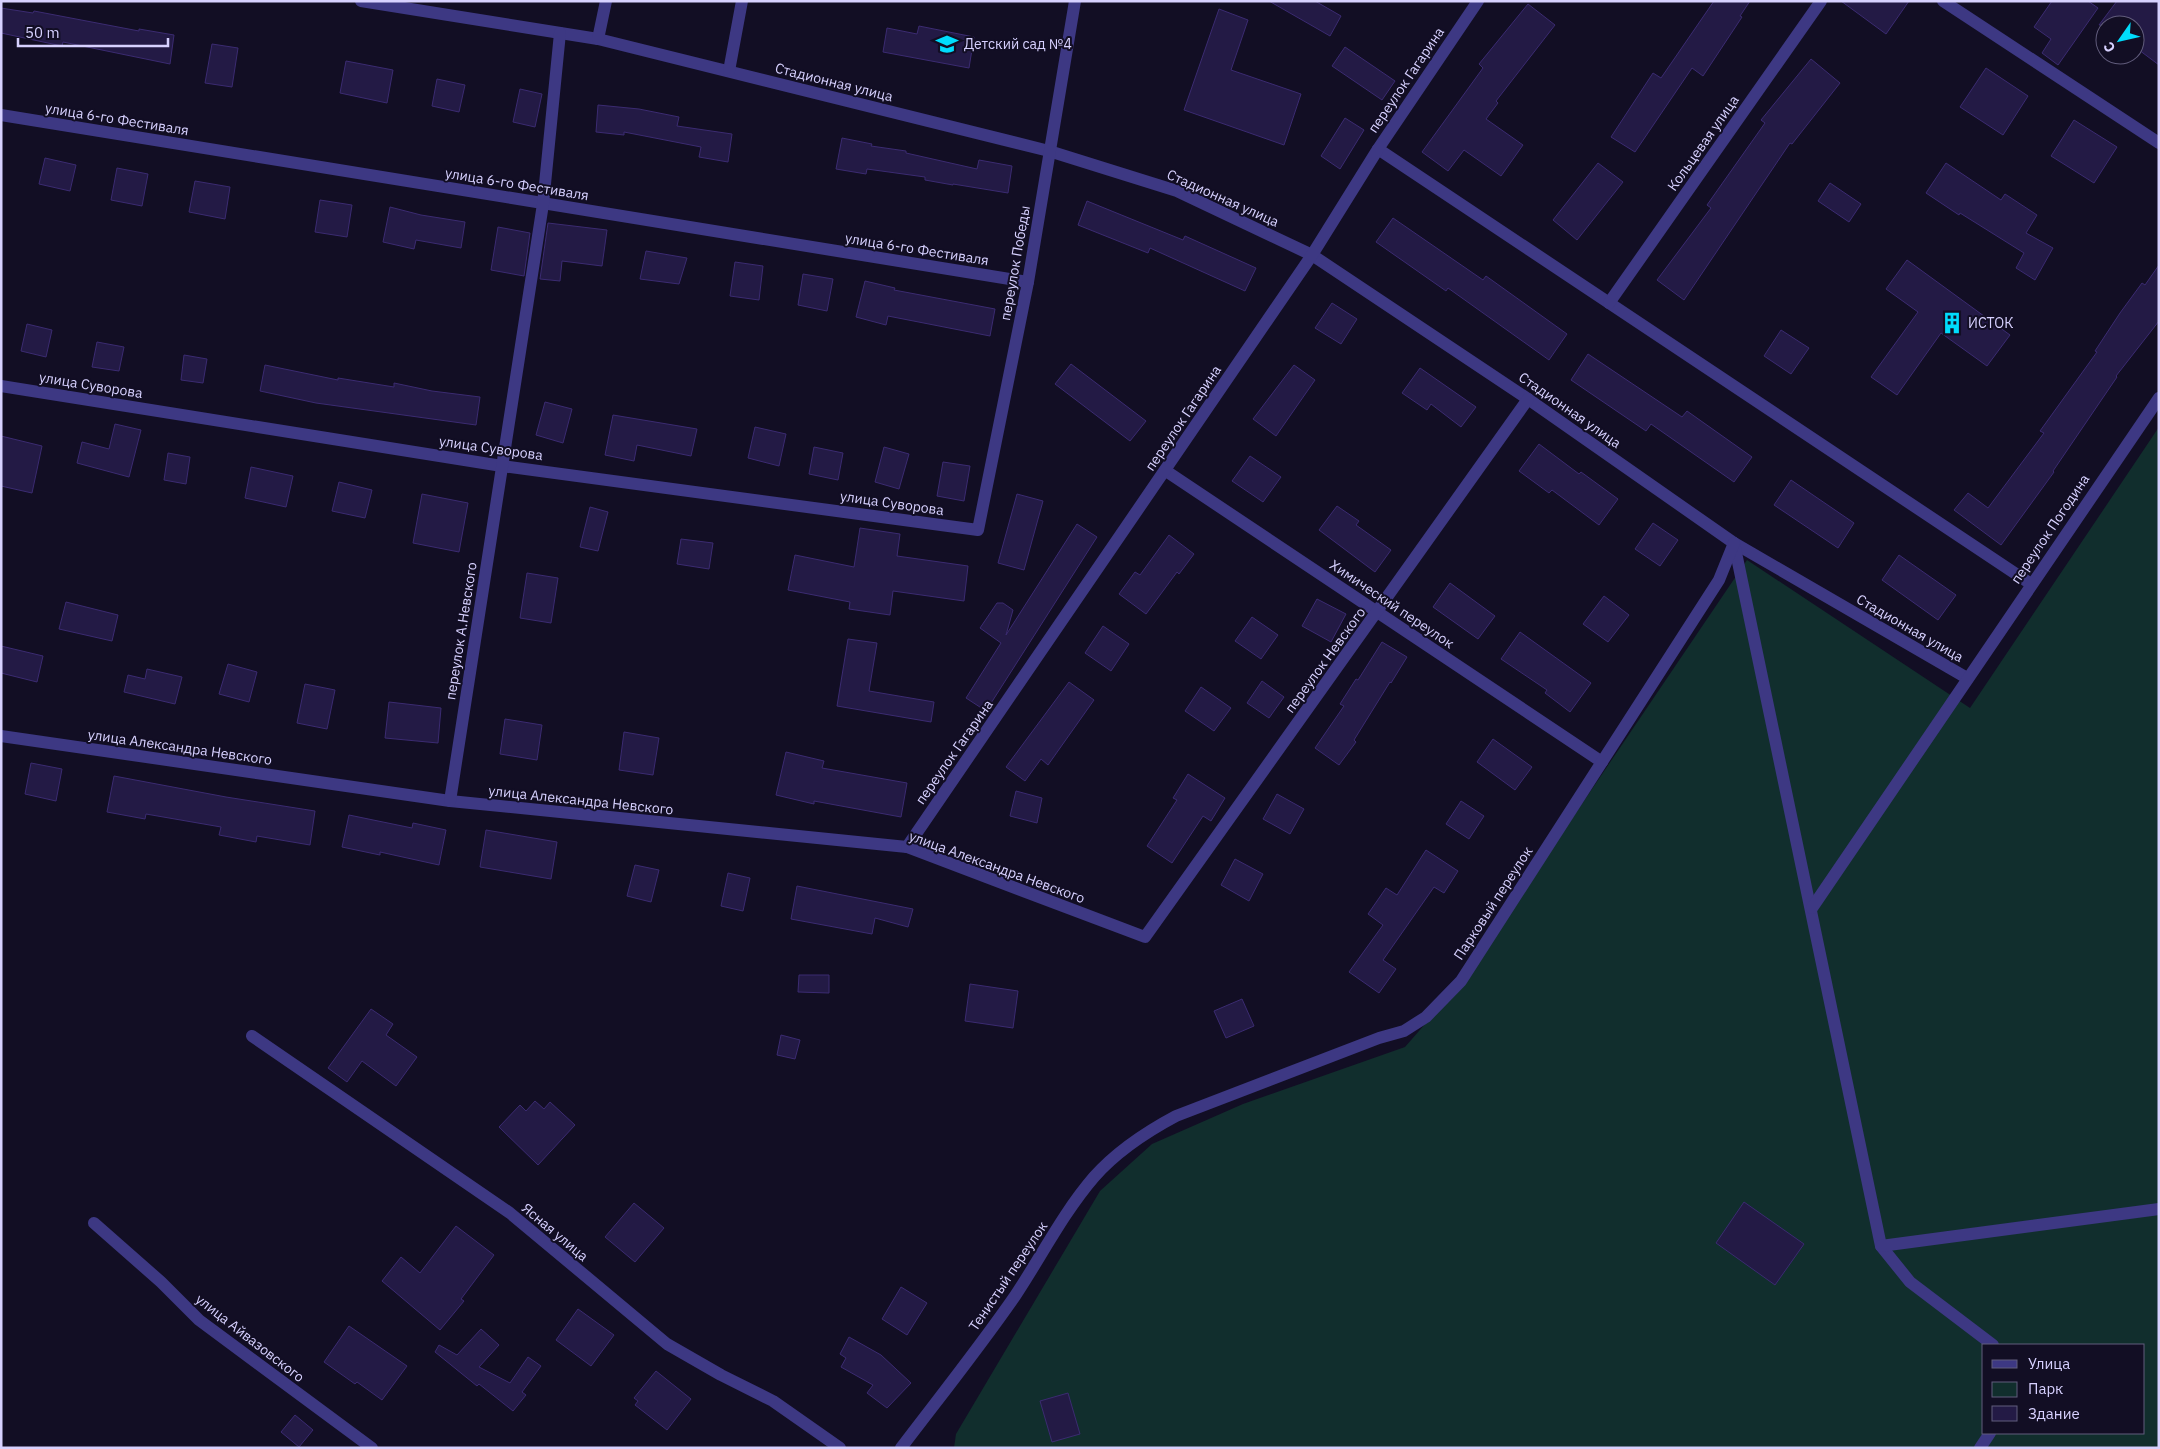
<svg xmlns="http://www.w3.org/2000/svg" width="2160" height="1449" font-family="'IBM Plex Sans',sans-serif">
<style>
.green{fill:#112e2d;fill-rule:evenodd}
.building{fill:#231a45;stroke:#3b2b71}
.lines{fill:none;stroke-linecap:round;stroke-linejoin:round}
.minor{stroke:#3d3883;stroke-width:12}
.labels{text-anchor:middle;stroke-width:4;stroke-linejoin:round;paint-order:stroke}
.poi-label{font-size:14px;fill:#d7d1ff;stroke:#120e24;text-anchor:start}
.street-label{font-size:14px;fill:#d7d1ff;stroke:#120e24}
</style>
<rect width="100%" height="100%" fill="#120e24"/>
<path class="green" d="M2159,427V1448H954L956,1434L1100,1191L1152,1144L1243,1104L1405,1047L1460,984L1747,560L1970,708ZM1984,1345H2144V1433H1984Z"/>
<g class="building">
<path d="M1269,1H1315L1341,16L1330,36Z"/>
<path d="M1714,1H1750L1740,16L1742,17L1703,76L1692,68L1635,152L1611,137L1653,73L1661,78Z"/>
<path d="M1841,1H1909L1886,34Z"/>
<path d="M2052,1H2088L2098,8L2058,65L2042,53L2051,39L2034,27Z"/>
<path d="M2117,1H2159V65L2135,47V25H2099Z"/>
<path d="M1528,4L1555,25L1496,101L1498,103L1486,119L1523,145L1501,176L1464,150L1448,171L1422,152L1483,68L1479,64Z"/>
<path d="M1,8L33,13L34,11L139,31V29L174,35L170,64L63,42L62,46L1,33Z"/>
<path d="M1219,9L1248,20L1231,70L1301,94L1284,145L1184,110Z"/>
<path d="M919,26L974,37L969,68L883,52L887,28L917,34Z"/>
<path d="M212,44L238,48L232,87L205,83Z"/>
<path d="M1345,47L1395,81L1382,100L1332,66Z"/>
<path d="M1811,59L1840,83L1792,144L1790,143L1684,300L1657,280L1711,208L1707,205L1765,123L1761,120Z"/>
<path d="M346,61L393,70L387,103L340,93Z"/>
<path d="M1986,68L2028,96L2003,135L1960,107Z"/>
<path d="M437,79L465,85L459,112L432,106Z"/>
<path d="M520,89L542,94L535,127L513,122Z"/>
<path d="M598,105L639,109L679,117L677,126L732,134L728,162L699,157L701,147L624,132V135L596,132Z"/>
<path d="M1345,118L1364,130L1340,169L1321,156Z"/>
<path d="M2074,120L2117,147L2094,183L2051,156Z"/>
<path d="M842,138L872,144L871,146L906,151V153L977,169L979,160L1012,166L1008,193L953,184V185L925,180V177L867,169L866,174L836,169Z"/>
<path d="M45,158L76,165L70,191L39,184Z"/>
<path d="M1598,163L1623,182L1577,240L1553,220Z"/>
<path d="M1946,163L2001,200L2005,194L2037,215L2026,233L2053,248L2035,280L2016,268L2024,253L1960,213L1959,215L1926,193Z"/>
<path d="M117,168L148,174L142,206L111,200Z"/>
<path d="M195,181L230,187L225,219L189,212Z"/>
<path d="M1830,183L1861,204L1849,222L1818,201Z"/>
<path d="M320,200L352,205L347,237L315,232Z"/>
<path d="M1087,201L1183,240L1185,236L1256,268L1245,291L1150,248L1148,253L1078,225Z"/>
<path d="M390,207L421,215L465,222L461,248L416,240L414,249L383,242Z"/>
<path d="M1393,218L1483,280L1486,276L1567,334L1549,360L1448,288L1446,291L1376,242Z"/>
<path d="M548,223L607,230L602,266L562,261L560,281L540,279Z"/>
<path d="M498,227L530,233L524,276L491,270Z"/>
<path d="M646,251L687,258L679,284L640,279Z"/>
<path d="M1907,260L2010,335L1987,366L1941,333L1897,395L1871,377L1918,312L1886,289Z"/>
<path d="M735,262L763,266L759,300L730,296Z"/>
<path d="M2159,265V321L2116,376L2117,377L2053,471L2054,472L2001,545L1954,510L1968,493L1988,508L2044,433L2040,431L2097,352L2095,351L2120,313L2142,283L2145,285Z"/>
<path d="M803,274L833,279L827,311L798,305Z"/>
<path d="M865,281L895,288L894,290L995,309L990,336L888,316L886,325L856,317Z"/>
<path d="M1332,303L1357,319L1341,344L1315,328Z"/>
<path d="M27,324L52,330L46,357L21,351Z"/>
<path d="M1781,330L1809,348L1791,374L1764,356Z"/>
<path d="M97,342L124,347L119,371L92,367Z"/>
<path d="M1588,354L1682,417L1687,411L1752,457L1734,482L1651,424L1646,431L1571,380Z"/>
<path d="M184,355L207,359L203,383L181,380Z"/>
<path d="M1071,364L1146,421L1130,441L1055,384Z"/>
<path d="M265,365L338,380V378L394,387V383L432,391L480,397L476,425L316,403L260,391Z"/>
<path d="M1294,365L1315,380L1276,436L1253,419Z"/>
<path d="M1420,368L1476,407L1461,427L1431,404L1427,410L1402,393Z"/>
<path d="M545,402L572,409L563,443L536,435Z"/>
<path d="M613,415L697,429L691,456L637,445L634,461L605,455Z"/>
<path d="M115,424L141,430L129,477L77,463L82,442L109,449Z"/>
<path d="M755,427L786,434L779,466L748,458Z"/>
<path d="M1,436L42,446L32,493L1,486Z"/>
<path d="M1539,444L1579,474L1581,472L1618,499L1599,525L1552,490L1549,493L1519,471Z"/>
<path d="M814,447L843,453L838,480L809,474Z"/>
<path d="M884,447L909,454L899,489L875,482Z"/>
<path d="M168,453L190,457L186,484L164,480Z"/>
<path d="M1250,456L1281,477L1263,502L1232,481Z"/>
<path d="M943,462L970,466L964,501L937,496Z"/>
<path d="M251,467L293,476L286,507L245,498Z"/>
<path d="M1791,480L1854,523L1838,548L1774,505Z"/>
<path d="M339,482L372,490L365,518L332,511Z"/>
<path d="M422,494L468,503L459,552L413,543Z"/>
<path d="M1017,494L1043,501L1024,570L998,563Z"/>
<path d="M1337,506L1359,521L1356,525L1391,550L1375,572L1319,530Z"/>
<path d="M590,507L608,512L598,551L580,547Z"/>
<path d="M1653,523L1678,540L1660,566L1635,549Z"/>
<path d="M1077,524L1097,537L986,711L966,698L1001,643L980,628L997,603H1003L1013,610L1006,635Z"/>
<path d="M860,528L900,534L897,556L968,566L964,601L893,591L890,615L849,609L850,602L788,590L795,555L854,567Z"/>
<path d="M1169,535L1194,554L1179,574L1177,572L1146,614L1119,594L1135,572L1140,575Z"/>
<path d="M681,539L713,543L709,569L677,564Z"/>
<path d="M1899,555L1956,595L1938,620L1882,580Z"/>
<path d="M527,573L558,578L551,623L520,618Z"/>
<path d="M1450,583L1495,616L1478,639L1433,607Z"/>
<path d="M1604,596L1629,615L1608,642L1583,624Z"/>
<path d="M1317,599L1346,614L1331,642L1302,626Z"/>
<path d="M66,602L118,615L112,641L59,629Z"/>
<path d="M1252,617L1278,635L1261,659L1235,641Z"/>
<path d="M1103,626L1129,644L1111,671L1085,653Z"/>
<path d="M1520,632L1591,683L1570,712L1545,693L1547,690L1501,659Z"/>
<path d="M848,639L877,643L869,691L934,702L931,722L837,706Z"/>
<path d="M1382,642L1407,657L1391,683L1390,682L1354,740L1356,742L1339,765L1315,748L1344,706L1340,704L1356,679L1358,680Z"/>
<path d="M1,646L43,656L37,682L1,673Z"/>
<path d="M228,664L257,672L249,702L219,694Z"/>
<path d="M147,669L182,677L175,704L124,692L128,675L145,679Z"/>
<path d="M1262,681L1284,697L1269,718L1247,703Z"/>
<path d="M1069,682L1094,700L1048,765L1041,759L1025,781L1006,767Z"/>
<path d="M305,684L335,690L327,729L297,723Z"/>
<path d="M1201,687L1231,708L1214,731L1185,711Z"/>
<path d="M389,702L441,708L438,743L385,738Z"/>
<path d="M505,719L542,725L537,760L500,754Z"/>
<path d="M624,732L659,738L653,775L619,770Z"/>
<path d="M1493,739L1532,767L1515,790L1477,762Z"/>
<path d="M786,752L824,761L822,768L907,783L901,817L814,801V804L776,795Z"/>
<path d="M31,763L62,769L56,801L25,794Z"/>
<path d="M1188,774L1225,798L1211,821L1203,816L1172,863L1147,846L1177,800L1173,798Z"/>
<path d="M114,776L226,797L315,811L310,845L257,836L256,842L219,835L221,827L146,814L145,819L107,812Z"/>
<path d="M1016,791L1042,798L1037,823L1010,816Z"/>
<path d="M1277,794L1304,809L1290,834L1263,819Z"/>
<path d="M1461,801L1484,816L1469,839L1446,824Z"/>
<path d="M349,815L412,828L413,823L446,830L439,865L380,852V855L342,847Z"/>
<path d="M486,830L557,842L551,879L480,867Z"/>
<path d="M1426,850L1458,871L1444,893L1434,887L1383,960L1396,969L1379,993L1349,972L1383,925L1368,914L1386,888L1397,895Z"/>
<path d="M1235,859L1263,874L1249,901L1221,885Z"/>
<path d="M635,865L659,870L651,902L627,896Z"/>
<path d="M728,873L750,878L743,911L721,906Z"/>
<path d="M797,886L913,909L908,927L875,918L872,934L791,919Z"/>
<path d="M799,975H829V993L798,992Z"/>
<path d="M970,984L1018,991L1013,1028L965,1021Z"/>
<path d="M1242,999L1254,1026L1226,1038L1214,1011Z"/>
<path d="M371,1009L393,1024L386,1035L417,1057L396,1086L362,1061L347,1082L328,1068Z"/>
<path d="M781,1035L800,1040L795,1059L777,1055Z"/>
<path d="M535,1101L544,1109L550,1102L575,1125L538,1165L499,1127L520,1105L526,1111Z"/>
<path d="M1744,1202L1804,1244L1775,1285L1716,1243Z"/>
<path d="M634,1203L664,1228L635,1262L605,1237Z"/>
<path d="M456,1226L494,1255L461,1299L464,1301L440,1330L382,1281L401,1257L420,1273Z"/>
<path d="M901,1287L927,1303L907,1335L882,1319Z"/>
<path d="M578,1309L614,1335L591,1366L556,1340Z"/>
<path d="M349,1326L407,1366L382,1400L357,1382L355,1384L324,1362Z"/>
<path d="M481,1329L499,1345L479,1367L510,1383L528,1357L541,1366L522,1392L526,1395L513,1411L479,1384L477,1386L435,1352L439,1345L457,1355Z"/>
<path d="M849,1337L881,1355L911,1383L887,1408L867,1393L873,1385L841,1367L846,1358L840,1354Z"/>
<path d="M656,1371L691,1399L667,1430L635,1405L638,1401L634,1398Z"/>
<path d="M1068,1393L1080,1434L1052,1442L1040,1401Z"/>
<path d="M295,1415L313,1430L299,1447L281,1432Z"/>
</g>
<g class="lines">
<g class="minor">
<path d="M361,1L598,39L1049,151L1177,191L1312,255L1528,399L1734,543L1967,678"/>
<path d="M1943,1L2159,143"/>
<path d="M598,39L606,1"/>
<path d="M729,71L742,1"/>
<path d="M1,115L1028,282"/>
<path d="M1378,149L2031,584"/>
<path d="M1609,303L1821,1"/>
<path d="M1,386L502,466L978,530L1028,282L1075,1"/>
<path d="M1166,471L1602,762"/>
<path d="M1734,543L1881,1246L1910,1282L1993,1345"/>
<path d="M1,736L450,801L907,847L1145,937L1528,399"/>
<path d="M450,801L543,204L560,33"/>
<path d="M907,847L1312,255L1378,149L1478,1"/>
<path d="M1812,908L2159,398"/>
<path d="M252,1036L510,1213L667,1344L721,1375L773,1401L840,1448"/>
<path d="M94,1223L161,1282L199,1320L372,1448"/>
<path d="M1881,1246L2159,1209"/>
<path d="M901,1448C939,1398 979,1348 1015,1296C1041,1257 1063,1213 1094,1177C1117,1151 1146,1132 1176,1116L1379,1038L1404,1031L1426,1017L1461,981L1719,580L1734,543"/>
<path d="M1980,1448L1990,1433"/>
</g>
</g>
<defs>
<g id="school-bare" transform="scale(1.725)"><path d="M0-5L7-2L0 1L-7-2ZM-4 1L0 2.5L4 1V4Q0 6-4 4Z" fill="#00dcfc" stroke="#120e24" stroke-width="2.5" paint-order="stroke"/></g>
<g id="building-bare" transform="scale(1.725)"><path d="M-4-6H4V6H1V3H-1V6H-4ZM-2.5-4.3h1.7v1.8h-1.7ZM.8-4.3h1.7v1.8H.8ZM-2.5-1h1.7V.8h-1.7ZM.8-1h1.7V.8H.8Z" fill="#00dcfc" stroke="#120e24" stroke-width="2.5" paint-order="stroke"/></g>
</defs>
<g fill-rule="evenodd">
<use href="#school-bare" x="947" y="44"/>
<use href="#building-bare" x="1952" y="323"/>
</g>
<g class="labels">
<g class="poi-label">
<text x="964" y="49">Детский сад №4</text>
<text x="1968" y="328">ИСТОК</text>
</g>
<g class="street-label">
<text transform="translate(1406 80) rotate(-56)" y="5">переулок Гагарина</text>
<text transform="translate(834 82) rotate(14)" y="5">Стадионная улица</text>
<text transform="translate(117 119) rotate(9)" y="5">улица 6-го Фестиваля</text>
<text transform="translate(1703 143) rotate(-55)" y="5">Кольцевая улица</text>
<text transform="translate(517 184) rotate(9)" y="5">улица 6-го Фестиваля</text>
<text transform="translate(1223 198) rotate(24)" y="5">Стадионная улица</text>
<text transform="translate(917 249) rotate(9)" y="5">улица 6-го Фестиваля</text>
<text transform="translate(1015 263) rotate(-80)" y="5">переулок Победы</text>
<text transform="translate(91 385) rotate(9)" y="5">улица Суворова</text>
<text transform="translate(1570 410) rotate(35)" y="5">Стадионная улица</text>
<text transform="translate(1183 418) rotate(-56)" y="5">переулок Гагарина</text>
<text transform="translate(491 448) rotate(8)" y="5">улица Суворова</text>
<text transform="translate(892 503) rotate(8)" y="5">улица Суворова</text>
<text transform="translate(2050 529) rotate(-56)" y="5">переулок Погодина</text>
<text transform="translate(1392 604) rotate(34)" y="5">Химический переулок</text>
<text transform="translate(1910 628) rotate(30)" y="5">Стадионная улица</text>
<text transform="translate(461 631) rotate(-81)" y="5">переулок А.Невского</text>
<text transform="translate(1325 660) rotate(-54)" y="5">переулок Невского</text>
<text transform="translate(180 747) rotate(8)" y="5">улица Александра Невского</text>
<text transform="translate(954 752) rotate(-55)" y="5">переулок Гагарина</text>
<text transform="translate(581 800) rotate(6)" y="5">улица Александра Невского</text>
<text transform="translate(997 867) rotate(20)" y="5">улица Александра Невского</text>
<text transform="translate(1493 903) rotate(-57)" y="5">Парковый переулок</text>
<text transform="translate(555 1232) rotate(40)" y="5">Ясная улица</text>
<text transform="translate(1008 1276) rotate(-56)" y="5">Тенистый переулок</text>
<text transform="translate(250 1338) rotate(38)" y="5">улица Айвазовского</text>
</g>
</g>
<rect width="2160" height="1449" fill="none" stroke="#d7d1ff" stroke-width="5"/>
<rect x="1982" y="1344" width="162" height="90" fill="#120e24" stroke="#615c7c"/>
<rect x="1992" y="1360" width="25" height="8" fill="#3d3883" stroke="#615c7c"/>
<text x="2028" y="1369" font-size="15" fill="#d7d1ff">Улица</text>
<rect x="1992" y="1382" width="25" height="15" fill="#112e2d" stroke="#615c7c"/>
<text x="2028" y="1394" font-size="15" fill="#d7d1ff">Парк</text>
<rect x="1992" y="1406" width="25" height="15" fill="#231a45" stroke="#615c7c"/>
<text x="2028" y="1419" font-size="15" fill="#d7d1ff">Здание</text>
<g transform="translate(2120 40) rotate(236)"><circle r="24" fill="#120e24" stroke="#615c7c"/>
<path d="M0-4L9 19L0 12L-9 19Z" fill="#00dcfc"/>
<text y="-8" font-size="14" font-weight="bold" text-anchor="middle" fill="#d7d1ff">С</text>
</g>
<path d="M18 38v8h150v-8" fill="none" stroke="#d7d1ff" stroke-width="2.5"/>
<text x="25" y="38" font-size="15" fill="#d7d1ff" stroke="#120e24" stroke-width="4" paint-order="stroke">50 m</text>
</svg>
